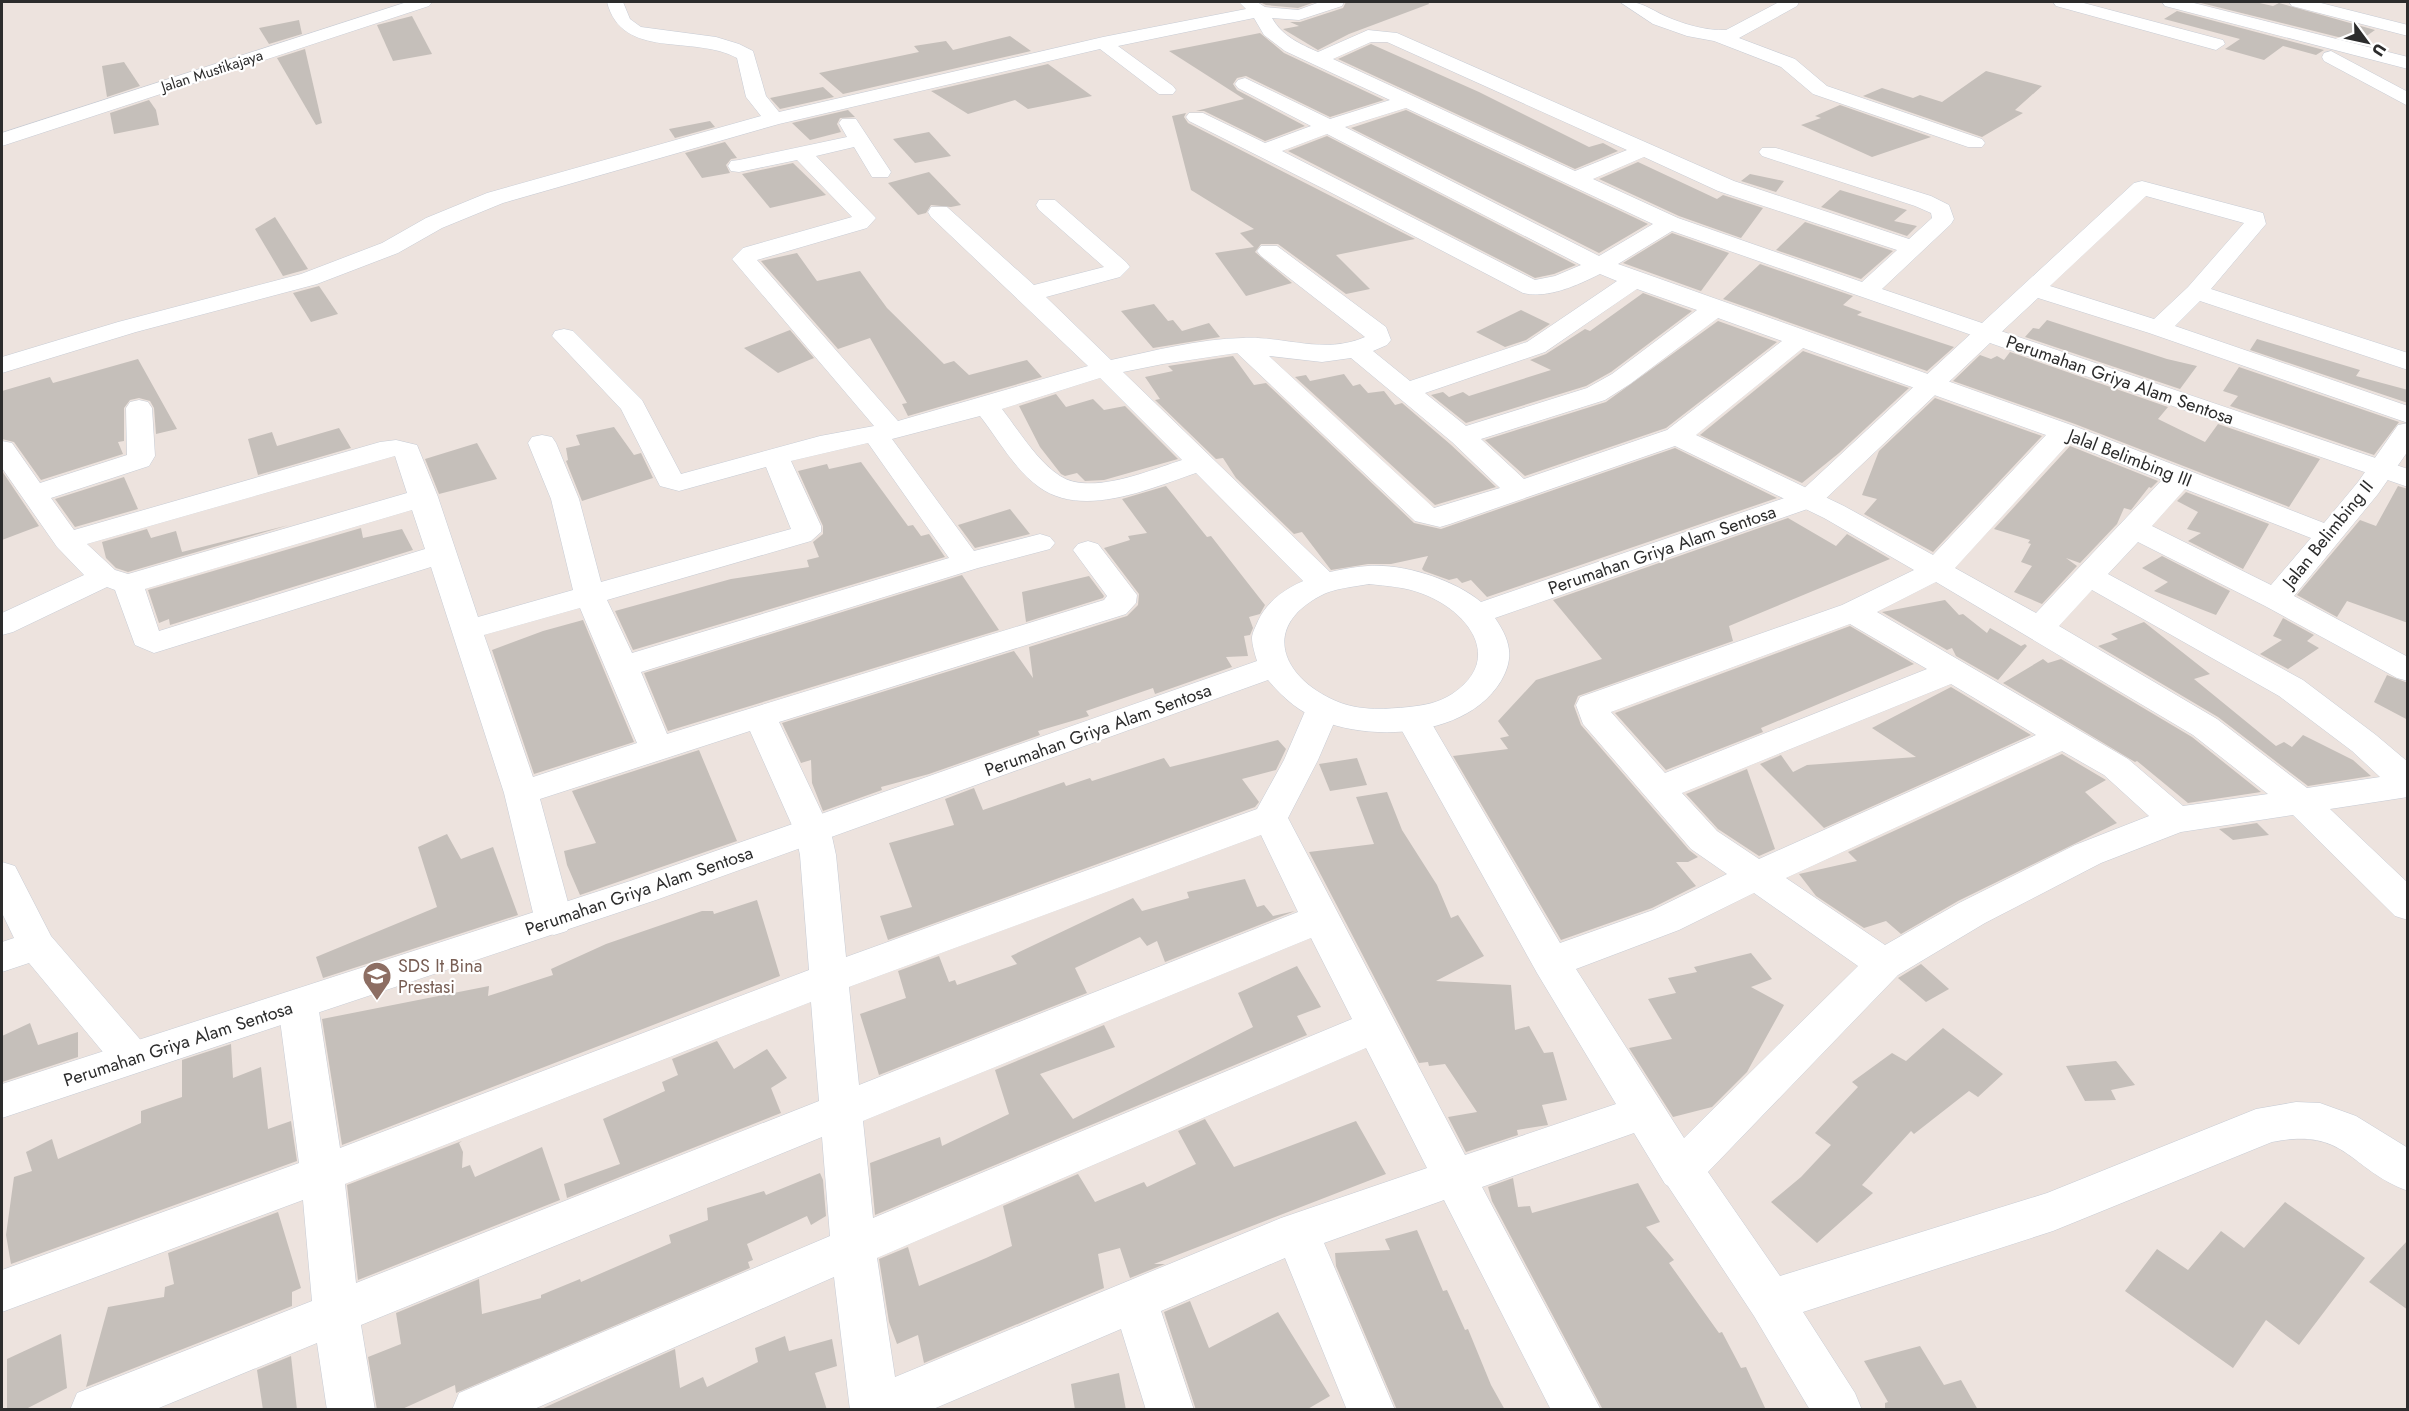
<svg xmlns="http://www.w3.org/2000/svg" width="2409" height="1411" font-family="Jost,sans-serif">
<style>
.building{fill:#c5bfba}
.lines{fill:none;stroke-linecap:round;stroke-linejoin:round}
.minor-casing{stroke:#c7ccd5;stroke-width:1}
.tertiary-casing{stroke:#c7ccd5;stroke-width:1}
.minor{fill:#fff;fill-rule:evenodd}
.tertiary{fill:#fff;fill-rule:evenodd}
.labels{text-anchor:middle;stroke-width:4.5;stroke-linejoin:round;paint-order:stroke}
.far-street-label{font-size:15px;fill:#2c2c2c;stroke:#fff}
.street-label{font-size:18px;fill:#2c2c2c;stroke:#fff}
.education-label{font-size:18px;fill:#785e54;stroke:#fff;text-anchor:start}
</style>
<rect width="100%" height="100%" fill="#ede3de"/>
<g class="building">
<path d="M1260,2H1315L1298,8L1266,5Z"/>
<path d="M1346,2H1428L1429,4L1349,34L1318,50L1283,29L1299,26L1290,22H1300L1343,8Z"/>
<path d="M2197,2H2255L2273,6L2279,3L2375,30L2358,42Z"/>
<path d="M2177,11L2324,50L2316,55L2283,46L2264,60L2225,49L2240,39L2164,19Z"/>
<path d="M412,16L432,54L393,61L377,25Z"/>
<path d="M299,20L302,34L269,44L259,28Z"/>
<path d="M1260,33L1284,53L1384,100L1330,117L1246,76L1237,78L1233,84L1237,90L1305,126L1265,141L1204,111H1196L1244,99L1169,51Z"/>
<path d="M1010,36L1031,51L843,94L819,73L919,52L914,46L946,41L953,50Z"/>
<path d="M1371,44L1479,92L1589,147L1603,143L1618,151L1575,169L1338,59Z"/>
<path d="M305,49L322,123L316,125L277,58Z"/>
<path d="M124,62L140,86L107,97L102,66Z"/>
<path d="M1048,64L1092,96L1028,109L1015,100L968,114L931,91Z"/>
<path d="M1986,71L2042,86L2015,110L2023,113L1982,137L1863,96L1882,88L1913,98L1920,95L1942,102Z"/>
<path d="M823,87L834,97L780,109L770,98Z"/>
<path d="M149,100L156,110L159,125L114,134L110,113Z"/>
<path d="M1840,105L1931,137L1872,157L1801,125L1821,118L1815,116Z"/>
<path d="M848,110L855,117L840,118L837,124L841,132L810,140L792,123Z"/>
<path d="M1406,110L1648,224L1599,253L1351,128Z"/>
<path d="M1186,113L1184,117L1188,123L1415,239L1336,255L1370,289L1346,294L1278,244H1261L1255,252L1292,283L1246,296L1215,253L1254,247L1240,233L1254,229L1191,190L1172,116Z"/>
<path d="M710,121L715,127L675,138L669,129Z"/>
<path d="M929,132L951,156L915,163L893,139Z"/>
<path d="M1327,136L1576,265L1554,274L1535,278L1288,151Z"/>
<path d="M725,142L737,158L731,159L726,165L730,173L702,178L685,153Z"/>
<path d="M1638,162L1717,199L1723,195L1763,208L1741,238L1679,216L1599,179Z"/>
<path d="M793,163L826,195L770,208L742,174Z"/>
<path d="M929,172L961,205L951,207L931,205L926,213L918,215L888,183Z"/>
<path d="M1750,174L1784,181L1776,192L1741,181Z"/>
<path d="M1840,190L1907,210L1894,221L1917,226L1907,236L1821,207Z"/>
<path d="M275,217L308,269L283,276L255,229Z"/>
<path d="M1805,222L1893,251L1861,279L1776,250Z"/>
<path d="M1672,233L1729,253L1701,291L1623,263Z"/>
<path d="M797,253L817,281L860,271L887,308L944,364L954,361L969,375L1027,360L1042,377L908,416L902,404L907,403L870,338L838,349L761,261Z"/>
<path d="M1760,264L1853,296L1843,305L1862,312L1857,315L1954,347L1927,371L1723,299Z"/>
<path d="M319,286L338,314L311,322L293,293Z"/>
<path d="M1643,293L1692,311L1611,372L1586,386L1466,423L1431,395L1443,392L1449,397L1463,392L1469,396L1551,370L1530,360L1546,354L1585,329L1590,331Z"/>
<path d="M1154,304L1168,321L1173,320L1182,331L1209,323L1220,337L1153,348L1121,311Z"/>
<path d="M1521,310L1550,324L1526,340L1505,347L1476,332Z"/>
<path d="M2047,320L2167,359L2197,366L2180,389L2025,337L2033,328L2039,329Z"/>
<path d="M1718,321L1777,342L1666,428L1525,476L1485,440L1606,402Z"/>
<path d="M790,330L814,358L778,373L744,348Z"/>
<path d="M2257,339L2360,370L2356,376L2408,390V403L2250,350Z"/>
<path d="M1803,351L1909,388L1839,453L1802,483L1700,435Z"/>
<path d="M2010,352L2168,407L2158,419L2205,442L2218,424L2320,459L2289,507L2075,424L1953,381L1980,355L1991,359L1997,356L2004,360Z"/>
<path d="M1233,356L1254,385L1266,383L1414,523L1441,529L1675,448L1777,498L1487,597L1471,580L1462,583L1457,578L1449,580L1424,571L1422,569L1428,556L1391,564H1368L1331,570L1302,532L1294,534L1236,478L1223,458L1216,459L1155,400L1160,399L1145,377L1173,371L1168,366Z"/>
<path d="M138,359L177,429L156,434L154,408L150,401L139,398L130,400L124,408V441L118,442L123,454L41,480L14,442L2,439V391L50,377L53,383Z"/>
<path d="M2239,367L2399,422L2374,455L2230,406L2238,396L2223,391Z"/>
<path d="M1344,374L1353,386L1360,384L1368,393L1384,391L1395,405L1402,403L1450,444L1496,487L1435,505L1295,377L1306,375L1310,381Z"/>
<path d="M1056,394L1066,407L1093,399L1104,410L1125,406L1178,459L1104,480L1085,481L1077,473L1065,476L1061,474L1040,447L1019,406Z"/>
<path d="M1935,398L2042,436L1933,552L1864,514L1877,499L1862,495L1879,451Z"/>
<path d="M614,427L634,455L641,453L653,478L582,501L566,461L568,460L566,448L580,445L576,435Z"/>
<path d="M339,428L351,448L258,475L248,439L272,432L277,446Z"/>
<path d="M477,443L497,479L439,494L425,459Z"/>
<path d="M2070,446L2158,481L2151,488L2149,487L2131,510L2124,508L2117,524L2080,563L2066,558L2077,566L2042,604L2014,592L2032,566L2021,562L2031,544L2028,543L2030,540L1994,529Z"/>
<path d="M861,462L908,526L913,525L921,536L929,534L945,557L633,650L615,611L731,579L809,567L807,560L819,557L813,542L823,534V526L798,471L827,464L829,469Z"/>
<path d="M2,471L39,526L2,540Z"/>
<path d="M124,477L138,509L75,527L55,499Z"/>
<path d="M1166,486L1207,537L1211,536L1265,605L1260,614L1249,617L1253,628L1250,635L1244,636L1248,656L1226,657L1232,667L1155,694L1153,688L1086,711L1089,716L1038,731L1040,735L929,774L881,787L882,790L823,811L812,783L811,760L801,763L782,723L1014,651L1033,678L1029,647L1127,616L1138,605L1139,594L1104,548L1130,540L1128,536L1147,533L1122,499Z"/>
<path d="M2398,486L2408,489V623L2347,601L2337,617L2297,595L2360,520L2376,526Z"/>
<path d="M2186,492L2269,524L2243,569L2188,541L2201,533L2187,529L2198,512L2177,501Z"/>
<path d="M1010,509L1030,534L975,548L958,525Z"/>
<path d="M1788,518L1836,546L1847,534L1890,559L1729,626L1733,641L1578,696L1574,706L1581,725L1689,850L1698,857L1688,862H1676L1696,886L1652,908L1561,940L1453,756L1508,749L1500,738L1509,736L1498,721L1536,680L1602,659L1553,600Z"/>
<path d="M289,525L128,572L116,568L106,558L102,542L147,529L151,538L176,531L182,552Z"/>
<path d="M361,528L363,538L402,529L413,550L170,625L169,619L159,623L148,590Z"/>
<path d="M2162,556L2230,591L2216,615L2154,591L2168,582L2142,568Z"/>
<path d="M962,575L999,630L668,731L644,673Z"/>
<path d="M1089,576L1104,596L1103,598L1026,622L1022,592Z"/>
<path d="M1945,600L1959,615L1963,614L1987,633L1990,628L2021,646L2025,644L2027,646L1998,680L1956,656L1952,648L1947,650L1882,612Z"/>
<path d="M2283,618L2314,635L2307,641L2319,648L2288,669L2260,654L2282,640L2273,636Z"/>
<path d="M583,620L634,742L534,774L492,650L543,631Z"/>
<path d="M2144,622L2210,674L2194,679L2276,746L2284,742L2292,747L2303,735L2353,760L2371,776L2308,786L2218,717L2098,646L2118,639L2111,634Z"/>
<path d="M1850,626L1914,664L1761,728L1763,732L1666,770L1615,713Z"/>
<path d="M2043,659L2048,663L2061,659L2192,737L2261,792L2188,803L2137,761L2135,762L2003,683Z"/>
<path d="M2387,675L2408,683V720L2374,702Z"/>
<path d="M1951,687L2031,735L1824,828L1760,764L1781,755L1793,772L1807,765L1916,757L1872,728Z"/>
<path d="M1278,740L1286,749L1276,770L1242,779L1259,802L1255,807L888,940L880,916L912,907L889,843L954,825L945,799L974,788L983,810L1064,782L1066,786L1090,778L1092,781L1164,758L1170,767Z"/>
<path d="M699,750L737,841L580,895L567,865L564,851L596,843L572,791Z"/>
<path d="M2062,754L2106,780L2085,792L2117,823L1958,901L1901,934L1886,921L1864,928L1816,896L1799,874L1857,861L1848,852Z"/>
<path d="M1357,758L1367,785L1330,791L1319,764Z"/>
<path d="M1747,769L1775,849L1759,856L1718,829L1686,794Z"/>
<path d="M1387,792L1402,830L1437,885L1451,918L1458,915L1484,956L1436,981L1511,985L1515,1030L1529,1026L1544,1053L1553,1052L1567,1100L1542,1105L1548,1125L1517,1130L1518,1135L1466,1152L1448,1117L1477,1112L1445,1064L1429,1066L1428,1062L1419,1063L1309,852L1374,844L1356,797Z"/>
<path d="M2257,823L2269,835L2233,840L2219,829Z"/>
<path d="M447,834L461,859L493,847L518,915L323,978L316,957L437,907L418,847Z"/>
<path d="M1245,879L1257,907L1264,905L1273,916L1295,911L1165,962L1157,941L1147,946L1140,937L1075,968L1087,993L879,1075L860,1014L906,998L898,971L939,956L949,982L955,980L957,985L1017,964L1011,956L1133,898L1142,911L1189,898L1187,892Z"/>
<path d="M757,900L780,976L342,1145L322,1019L489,986L488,996L553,975L551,969L606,944L702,911H713L714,914Z"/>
<path d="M1751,953L1772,979L1751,987L1784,1005L1747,1072L1712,1107L1673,1117L1629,1048L1672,1039L1648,999L1676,993L1668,978L1697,972L1694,967Z"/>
<path d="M1921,964L1949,989L1926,1002L1898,978Z"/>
<path d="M1297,966L1321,1007L1297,1016L1307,1035L875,1215L870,1163L940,1137L942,1146L1009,1114L995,1070L1104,1025L1115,1047L1040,1074L1073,1119L1253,1027L1238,993Z"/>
<path d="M30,1023L38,1045L78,1032V1057L2,1082V1036Z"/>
<path d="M1943,1028L2003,1074L1978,1097L1969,1091L1914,1134L1911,1131L1862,1185L1873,1193L1817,1243L1771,1202L1801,1177L1831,1145L1815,1133L1858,1087L1852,1082L1892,1053L1906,1061Z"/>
<path d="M717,1041L734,1069L767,1049L787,1078L771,1088L781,1113L567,1198L564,1184L620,1164L603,1119L665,1091L662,1082L678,1075L672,1059Z"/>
<path d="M231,1044L233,1078L261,1067L268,1129L291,1121L297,1161L11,1264L6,1235L14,1177L32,1171L26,1152L52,1139L58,1159L141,1123V1111L182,1097V1060Z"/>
<path d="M2116,1061L2135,1085L2111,1090L2116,1100L2085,1101L2066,1066Z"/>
<path d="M1205,1119L1234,1167L1356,1121L1386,1174L1154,1264H1165L1130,1278L1120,1248L1098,1254L1104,1288L924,1363L918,1335L897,1344L889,1322L879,1259L908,1247L919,1286L986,1258L1012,1246L1003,1206L1078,1174L1095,1202L1144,1182L1147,1187L1196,1164L1178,1131Z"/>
<path d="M462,1141L459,1143L463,1152L462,1168L470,1165L475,1177L542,1147L560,1200L358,1280L347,1185Z"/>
<path d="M820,1173L823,1180L826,1216L811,1225L807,1216L747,1244L753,1260L748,1262L750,1268L456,1393L455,1385L400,1410H377L368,1357L401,1344L396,1313L479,1279L482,1314L541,1298V1295L580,1279L581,1282L671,1243L669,1235L708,1220L707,1208L764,1191L766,1195Z"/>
<path d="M1513,1178L1518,1207L1530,1206L1532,1213L1638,1183L1660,1222L1646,1227L1674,1260L1669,1263L1719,1333L1722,1332L1741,1368L1746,1367L1766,1410H1603L1492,1201L1488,1187Z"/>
<path d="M2285,1202L2365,1258L2299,1345L2266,1320L2233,1368L2125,1291L2157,1249L2188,1270L2221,1231L2244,1248Z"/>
<path d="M278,1212L301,1288L292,1292V1306L86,1387L108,1307L164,1297L165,1287L174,1284L168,1253Z"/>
<path d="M1417,1230L1443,1291L1447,1290L1465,1330L1468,1329L1491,1385L1505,1410H1397L1336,1266L1335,1253L1390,1250L1385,1239Z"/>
<path d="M2408,1240V1310L2369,1282Z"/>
<path d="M1190,1301L1209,1348L1278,1312L1330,1396L1306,1410H1196L1164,1312Z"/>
<path d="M61,1334L67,1388L24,1410H7V1359Z"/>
<path d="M785,1336L789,1351L832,1339L837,1366L815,1373L827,1410H539L675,1349L680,1388L703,1377L707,1387L758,1362L755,1348Z"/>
<path d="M1920,1346L1944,1385L1961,1380L1978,1410H1885V1403L1888,1402L1864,1361Z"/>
<path d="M291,1356L297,1410H263L257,1370Z"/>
<path d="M1119,1373L1126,1410H1075L1071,1384Z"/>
</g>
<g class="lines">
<g class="minor-casing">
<g id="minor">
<path d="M407,2H432L429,6L2,146V133Z"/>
<path d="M607,2H623L630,19L641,27L716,37L739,44L753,51L766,96L779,112L1103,37L1246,9L1239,2H1257L1265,7L1298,10L1320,2H1344L1342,6L1299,20L1272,18C1282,36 1300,44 1318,52L1368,30L1397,33L1734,181L1909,239L1932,218L1931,213L1915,206L1762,156L1759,152L1762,148H1776L1931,196L1949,205L1954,219L1951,224L1882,289L1982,323L2134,183L2142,181L2263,213L2266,224L2211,289L2408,353V370L2200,301L2175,326L2408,406V423L2149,333L2038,298L1995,338L1986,340L1672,231L1618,264L2074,426L2324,523L2358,482L2398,425L2408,423V451L2378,494L2294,596L2408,657V681L2397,678L2265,606L2138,542L2108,574L2303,680L2376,735L2408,762V797L2330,809L2408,883V920L2395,916L2293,815L2181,832L2101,863L1985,923L1898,975L1708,1172L1780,1276L2047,1193L2256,1109L2296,1102L2320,1103L2356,1116L2408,1148V1191C2348,1169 2347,1127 2272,1142L2053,1231L1803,1312L1855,1393L1862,1410H1810L1754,1316L1668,1186L1665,1184L1634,1133L1482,1187L1601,1410H1551L1444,1200L1324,1243L1395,1410H1347L1285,1258L1161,1311L1194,1410H1146L1121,1329L931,1410H850L834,1277L532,1410H452L459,1393L830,1236L822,1137L361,1325L375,1410H327L317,1343L154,1410H70L77,1393L312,1301L303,1200L2,1312V1270L299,1163L278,1005L284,994L298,989L312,994L318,1005L340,1148L809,970L800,855L795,832L750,731L540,799L573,921L567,931L554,935L541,931L535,921L504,793L431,567L154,653L135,645L115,590L107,587L13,632L2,635V613L84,575L57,547L2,468V441L12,443L40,483L127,455L126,408L130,402L139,400L148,402L152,408L155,456L149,466L51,498L74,530L380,442L396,440L417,445L438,497L478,617L573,590L551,499L528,443L532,437L542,435L552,437L556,443L579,499L601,582L791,529L766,467L679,491L660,486L621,409L552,336L555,331L564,329L573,331L642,400L681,474L820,436L874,426L732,259L743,248L852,217L797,160L739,172L731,171L728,166L731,161L739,160L847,137L839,123L842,119H856L891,172L888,177H872L854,147L816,156L876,218L867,228L757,260L898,421L1088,366L931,217L928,212L931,207H947L1034,285L1104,267L1039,210L1036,205L1039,200H1055L1126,262L1130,267L1120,277L1046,297L1111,360C1153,351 1199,339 1243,338C1285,336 1324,355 1365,337L1261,256L1257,251L1261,246H1277L1386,327L1391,340L1387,345L1373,351L1410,381L1527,342L1617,281L1600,274C1578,285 1548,299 1523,293L1326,190L1189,121L1186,117L1189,113H1203L1265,143L1311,126L1238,88L1235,84L1238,80L1245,78L1330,119L1390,100L1285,51L1264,35L1254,18L1118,46L1173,86L1176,90L1173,94H1159L1100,49L779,124L503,203L442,228L398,253L317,284L136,332L2,373V357L118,322L301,274L382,243L426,218L487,193L761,116L746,97L737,58C693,34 622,61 607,2ZM1371,42H1387L1627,150L1575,171L1333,59ZM1406,108L1653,224L1599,256L1345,127ZM1327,134L1581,265L1555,276L1535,280L1282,151ZM1644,157L1718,191L1897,250L1862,282L1678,218L1593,179ZM2146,196L2244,223L2188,287L2154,319L2050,286ZM1637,289L1697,310L1612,374L1587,388L1466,426L1425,393L1545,352ZM1718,318L1782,341L1667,430L1524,479L1481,439L1605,400L1630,384ZM1803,348L2046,435L1933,555L1844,506L1696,435ZM1237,353L1415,521L1440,527L1450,524L1675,446L1824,518L1914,570L1842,605L1580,697L1576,705L1583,724L1691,849L1727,874L1653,910L1560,943L1425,712L1413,709L1401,712L1396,720L1537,973L1616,1104L1465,1155L1288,818L1318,760L1340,709L1335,701L1323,698L1311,701L1306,709L1284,760L1257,809L846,957L836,855L831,832L779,722L1126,614L1136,603L1137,595L1098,544L1088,541L1078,544L1073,550L1107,596L1104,600L667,734L641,672L978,568L1050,549L1055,543L1050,537L1040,534L974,551L892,439L980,416C998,439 1015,470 1039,487C1083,519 1151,488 1196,473L1312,590L1323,592L1334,590L1338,583L1334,576L1123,372L1163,364ZM1269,356L1322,362L1351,358L1452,442L1500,488L1434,508ZM1100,378L1182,460C1150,470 1091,496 1060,476C1037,461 1019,431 1002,409ZM868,443L949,558L632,653L607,600L811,541L821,532V526L791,461ZM2069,443L2162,480L2036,613L1955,568ZM395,456L407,493L128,574L115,570L87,544ZM2185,489L2311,538L2271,585L2152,526ZM412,510L425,549L159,631L145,589ZM1936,582L2193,735L2268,794L2183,806L2128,759L1877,612ZM2092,590L2279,696L2352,751L2380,777L2307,788L2217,719L2059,626ZM580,608L637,743L533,777L484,635ZM1850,624L1927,669L1665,773L1611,712ZM1951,684L2036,735L1759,859L1717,831L1682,793ZM2062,751L2104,775L2149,816L2075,845L1959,903L1885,945L1786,878ZM1261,835L1298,912L859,1085L849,987ZM1754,893L1858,966L1684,1138L1576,969L1679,930ZM1311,938L1352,1019L873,1218L863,1121ZM811,1002L819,1101L356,1283L345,1184ZM1366,1048L1427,1168L1281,1218L895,1377L877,1258Z"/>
<path d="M1620,2C1640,0 1648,8 1665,16C1683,24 1706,31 1726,30L1779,2H1799L1797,6L1739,38L1795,59L1827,86L1982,139L1985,143L1982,147H1968L1813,94L1781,67L1714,41L1687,36L1653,24Z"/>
<path d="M2053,2H2080L2223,40L2225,44L2216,50L2056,6Z"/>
<path d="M2162,2H2190L2408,57V69L2165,6Z"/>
<path d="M2289,2H2317L2408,25V36L2292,6Z"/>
<path d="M2331,51L2408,92V106L2324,61L2322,57L2324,53Z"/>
<path d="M2,862L15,866L51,936L145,1045L151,1057L145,1069L131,1074L117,1069L29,963L2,972V942L14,938L2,913Z"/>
</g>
</g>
<g class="tertiary-casing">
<path id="tertiary" d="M1986,326L2408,469V487L1990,343L1819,505L1495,618C1510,640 1515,657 1501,681C1468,736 1376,742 1322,721C1299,712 1283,698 1268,680L656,900L2,1118V1084L630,881L1257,661C1255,654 1252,645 1252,638C1252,633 1256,626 1258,621C1275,583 1329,569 1368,566C1403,563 1455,580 1481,602L1799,493L1977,328ZM1369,584C1387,586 1406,587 1423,594C1468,611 1505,659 1452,694C1438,703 1425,705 1409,707C1386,709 1363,711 1341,703C1286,682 1257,630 1320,596C1334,588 1354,587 1369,584Z"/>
</g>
<use href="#minor" class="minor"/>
<use href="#tertiary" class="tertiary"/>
</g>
<defs>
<g id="school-pin" transform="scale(1.5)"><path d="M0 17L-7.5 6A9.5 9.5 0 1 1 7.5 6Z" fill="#8d6e63" stroke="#fff"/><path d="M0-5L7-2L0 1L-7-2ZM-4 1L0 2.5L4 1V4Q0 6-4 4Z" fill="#fff"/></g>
</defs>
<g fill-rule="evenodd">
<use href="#school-pin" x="377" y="976"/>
</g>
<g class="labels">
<g class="far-street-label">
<text transform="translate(212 71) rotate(-18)" y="5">Jalan Mustikajaya</text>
</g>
<g class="street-label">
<text transform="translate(2120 380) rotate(19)" y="6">Perumahan Griya Alam Sentosa</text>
<text transform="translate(2130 458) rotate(21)" y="6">Jalal Belimbing III</text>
<text transform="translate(2328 534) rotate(-51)" y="6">Jalan Belimbing II</text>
<text transform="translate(1662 550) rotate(-19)" y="6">Perumahan Griya Alam Sentosa</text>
<text transform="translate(1098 730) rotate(-20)" y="6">Perumahan Griya Alam Sentosa</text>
<text transform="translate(639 891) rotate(-19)" y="6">Perumahan Griya Alam Sentosa</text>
<text transform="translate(178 1044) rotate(-18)" y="6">Perumahan Griya Alam Sentosa</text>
</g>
<g class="education-label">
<text x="398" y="972">SDS It Bina<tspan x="398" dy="21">Prestasi</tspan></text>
</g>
</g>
<rect width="2409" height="1411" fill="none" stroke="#2c2c2c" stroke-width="6"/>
<g transform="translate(2367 42) rotate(123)" stroke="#ffffff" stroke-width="4.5" paint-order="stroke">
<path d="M0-4.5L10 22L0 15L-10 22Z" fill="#2c2c2c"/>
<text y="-9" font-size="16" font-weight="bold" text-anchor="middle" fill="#2c2c2c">U</text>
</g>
</svg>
